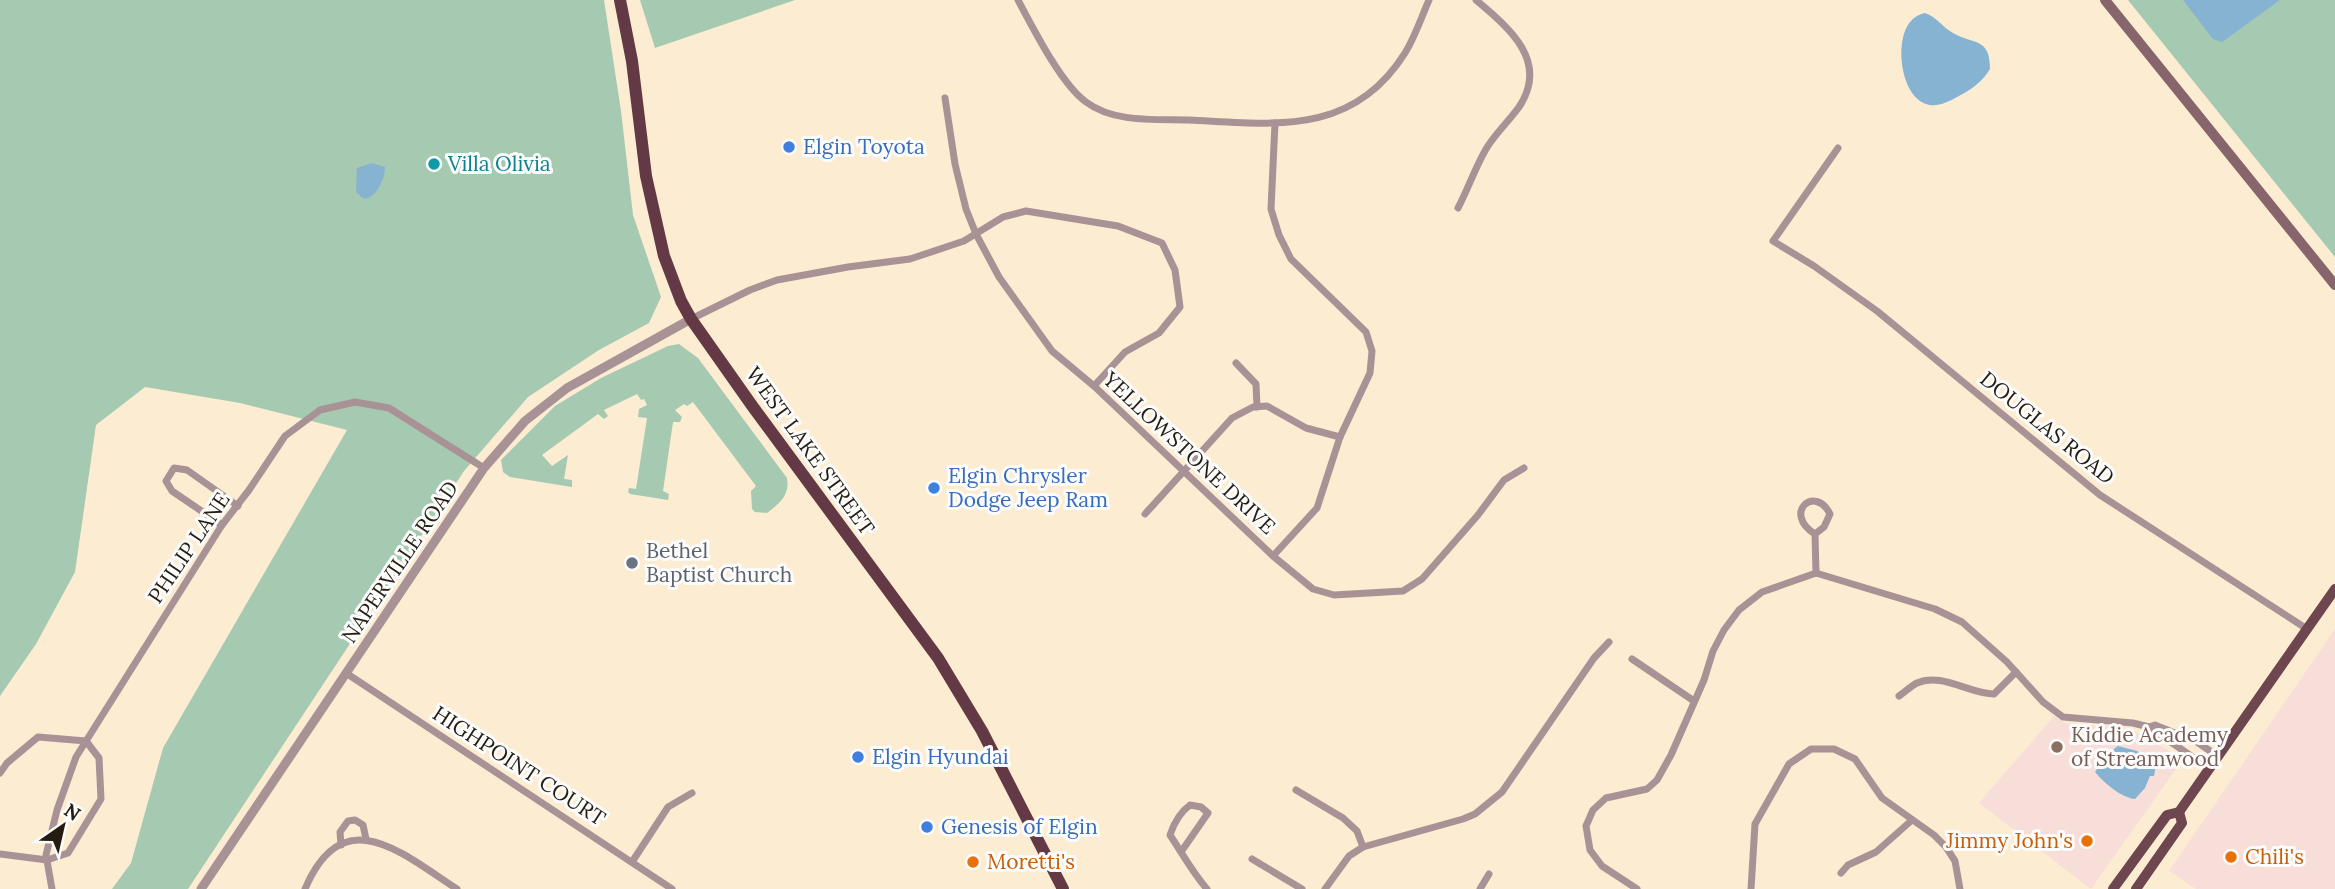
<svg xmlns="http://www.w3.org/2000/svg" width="2335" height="889" font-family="Lora,serif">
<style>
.commercial{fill:#f8ded8}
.green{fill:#a5c9b1}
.water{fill:#86b3d1}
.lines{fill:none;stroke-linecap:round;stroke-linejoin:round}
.minor{stroke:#a99296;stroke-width:7}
.tertiary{stroke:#a99296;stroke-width:9}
.secondary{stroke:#87656d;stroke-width:10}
.primary{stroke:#6d4650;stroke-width:10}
.trunk{stroke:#623944;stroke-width:12}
.shop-dot{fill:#3f7fe0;stroke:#fcfcfc;stroke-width:2.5}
.culture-dot{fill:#0f9aa8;stroke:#fcfcfc;stroke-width:2.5}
.worship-dot{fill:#6b7280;stroke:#fcfcfc;stroke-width:2.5}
.education-dot{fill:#8d6e63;stroke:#fcfcfc;stroke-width:2.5}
.food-dot{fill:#e8710a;stroke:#fcfcfc;stroke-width:2.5}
.labels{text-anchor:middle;stroke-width:6;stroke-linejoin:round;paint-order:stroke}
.shop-label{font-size:21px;fill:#366cbe;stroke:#fcfcfc;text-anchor:start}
.culture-label{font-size:21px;fill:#0d838f;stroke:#fcfcfc;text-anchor:start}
.street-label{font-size:21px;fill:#231c0f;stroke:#fcfcfc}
.worship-label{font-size:21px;fill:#5b616d;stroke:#fcfcfc;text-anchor:start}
.education-label{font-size:21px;fill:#785e54;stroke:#fcfcfc;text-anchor:start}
.food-label{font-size:21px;fill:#c56008;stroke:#fcfcfc;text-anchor:start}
</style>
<rect width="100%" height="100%" fill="#fcecd1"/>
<g class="commercial">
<path d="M2335,629V889H2196L2169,871Z"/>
<path d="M2054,716L2067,724L2129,728L2183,759L2091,889L1979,803Z"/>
</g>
<g class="green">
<path d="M0,0H604L621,111L633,215L661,297L649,323L599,350L528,397L464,471L188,889H112L131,863L163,748L347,430L240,403L145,387L96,425L75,572L36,644L0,696Z"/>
<path d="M640,0H795L655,48Z"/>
<path d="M2128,0H2335V257Z"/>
<path d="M679,344L698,358L787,478C790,495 780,503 767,513L755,512L752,509L751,491L756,486L693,402L687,406L684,404L675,410L682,417L680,422H673L663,491L669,494L668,500L630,494L628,492L629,488L636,489L647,418L638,417L639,409L647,405L644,399L641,400L637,394L604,410L608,416L604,419L598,414L542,455L552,466L568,455L564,479L572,480V487L510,477L503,472L501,460L555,406L601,378L668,346Z"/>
</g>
<g class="water">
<path d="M2183,0H2280L2222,42L2213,39Z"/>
<path d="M1925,13C1937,17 1942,27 1953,33C1974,45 1990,37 1990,69C1982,82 1971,90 1957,97C1948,102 1936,108 1926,104C1900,95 1894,39 1911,21C1914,17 1920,14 1925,13Z"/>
<path d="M372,163L385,167C385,179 377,197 364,199L356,192L357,168Z"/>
<path d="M2118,746L2137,751L2156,765L2154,776H2150L2145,788L2135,799C2122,798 2104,783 2095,772L2108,753Z"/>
</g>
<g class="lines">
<g class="minor">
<path d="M1018,0C1033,28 1061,84 1086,102C1114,123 1155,119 1189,120C1274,124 1352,137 1405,53C1415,37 1421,18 1429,0"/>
<path d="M945,98L955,164L966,209L976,234L999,277L1052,351L1094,386L1273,556L1313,589L1334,595L1403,591L1422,579L1478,515L1504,480L1524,468"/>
<path d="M1838,148L1773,241L1814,266L1877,311L2100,495L2307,629"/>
<path d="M1458,208C1468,189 1475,168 1486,149C1495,134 1509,121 1519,107C1550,61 1508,27 1476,0"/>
<path d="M691,319L750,290L777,280L848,267L910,259L964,241L1003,217L1026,211L1118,226L1162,243L1175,270L1180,307L1159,333L1125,352L1094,386"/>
<path d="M1236,363L1256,384L1257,407"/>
<path d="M1145,514L1232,418L1253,407L1267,406L1306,428L1340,437"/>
<path d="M222,525L172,491L166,481L174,468L187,470L238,506"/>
<path d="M1815,534L1824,527L1830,514C1815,484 1782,513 1815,534L1816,573"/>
<path d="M1273,556L1317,508L1340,437L1370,373L1372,351L1366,332L1291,259L1279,235L1271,209L1275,123"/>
<path d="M1632,659L1694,701"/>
<path d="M346,673L672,889"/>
<path d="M1899,696C1905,692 1911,686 1917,683C1941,672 1970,694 1994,694L2016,672"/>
<path d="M2149,727L2210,769"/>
<path d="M0,773L7,763L38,737L86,741L99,758L101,799L68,853L47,860L0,854"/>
<path d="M1296,790L1343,818L1357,831L1363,847"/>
<path d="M341,845L340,832L348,821L355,820L363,825L366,839"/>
<path d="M1181,852L1208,813L1201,807L1190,805C1179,813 1174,823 1170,835C1182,853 1193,873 1207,889"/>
<path d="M1252,859L1302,889"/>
<path d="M632,862L668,807L692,793"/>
<path d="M1841,873L1848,865L1876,852L1912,820"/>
<path d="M52,889L46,855L57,810L76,757L222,525L249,490L285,436L320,410L355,402L389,408L484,468"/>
<path d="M305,889C343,799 403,854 457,889"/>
<path d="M1325,889L1349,856L1363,847L1463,819L1475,814L1502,792L1594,658L1609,642"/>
<path d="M1480,889L1489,874"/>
<path d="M1637,889L1602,866L1590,850L1586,826L1593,810L1606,798L1647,789L1657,780L1671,755L1704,680L1713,651L1724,630L1739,610L1762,592L1816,573L1935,609L1962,622L2007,662L2043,702L2063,717L2133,723L2149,727L2155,725L2197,742L2219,757"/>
<path d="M1751,889L1755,824L1789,764L1811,749H1834L1855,759L1882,798L1934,835L1946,847L1955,861L1960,889"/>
</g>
<path class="tertiary" d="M201,889L484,468L525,421L567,388L691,319"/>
<path class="secondary" d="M2105,0L2335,285"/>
<g class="primary">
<path d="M2113,889L2167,815L2179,812L2335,589"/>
<path d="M2136,889L2182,823L2179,812"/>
</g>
<path class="trunk" d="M620,0L632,61L646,176L664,256L681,301L691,319L753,407L938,658L982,731L1063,889"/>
</g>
<g class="shop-dot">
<circle cx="789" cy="147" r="7"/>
<circle cx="934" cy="488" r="7"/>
<circle cx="858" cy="757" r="7"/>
<circle cx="927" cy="827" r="7"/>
</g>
<circle class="culture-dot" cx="434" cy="164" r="7"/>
<circle class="worship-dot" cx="632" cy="563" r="7"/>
<circle class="education-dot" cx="2057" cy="747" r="7"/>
<g class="food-dot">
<circle cx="2087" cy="841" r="7"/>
<circle cx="2231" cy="857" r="7"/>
<circle cx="973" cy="862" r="7"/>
</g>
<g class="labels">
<g class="shop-label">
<text x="803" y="154">Elgin Toyota</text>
<text x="948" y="483">Elgin Chrysler<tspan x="948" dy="24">Dodge Jeep Ram</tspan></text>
<text x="872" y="764">Elgin Hyundai</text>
<text x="941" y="834">Genesis of Elgin</text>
</g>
<g class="culture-label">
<text x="448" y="171">Villa Olivia</text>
</g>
<g class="street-label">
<text transform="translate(2047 428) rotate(39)" y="7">DOUGLAS ROAD</text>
<text transform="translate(810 451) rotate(54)" y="7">WEST LAKE STREET</text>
<text transform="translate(1189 453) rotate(43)" y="7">YELLOWSTONE DRIVE</text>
<text transform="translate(189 548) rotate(-56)" y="7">PHILIP LANE</text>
<text transform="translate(400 562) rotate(-56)" y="7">NAPERVILLE ROAD</text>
<text transform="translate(519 766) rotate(33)" y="7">HIGHPOINT COURT</text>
</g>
<g class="worship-label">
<text x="646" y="558">Bethel<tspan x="646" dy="24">Baptist Church</tspan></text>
</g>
<g class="education-label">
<text x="2071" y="742">Kiddie Academy<tspan x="2071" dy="24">of Streamwood</tspan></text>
</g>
<g class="food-label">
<text x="2073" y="848" text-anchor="end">Jimmy John's</text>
<text x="2245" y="864">Chili's</text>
<text x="987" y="869">Moretti's</text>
</g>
</g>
<g transform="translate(63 826) rotate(34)" stroke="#fcfcfc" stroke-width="5" paint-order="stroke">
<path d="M0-5L12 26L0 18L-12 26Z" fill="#231c0f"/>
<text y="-10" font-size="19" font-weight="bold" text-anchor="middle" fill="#231c0f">N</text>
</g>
</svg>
